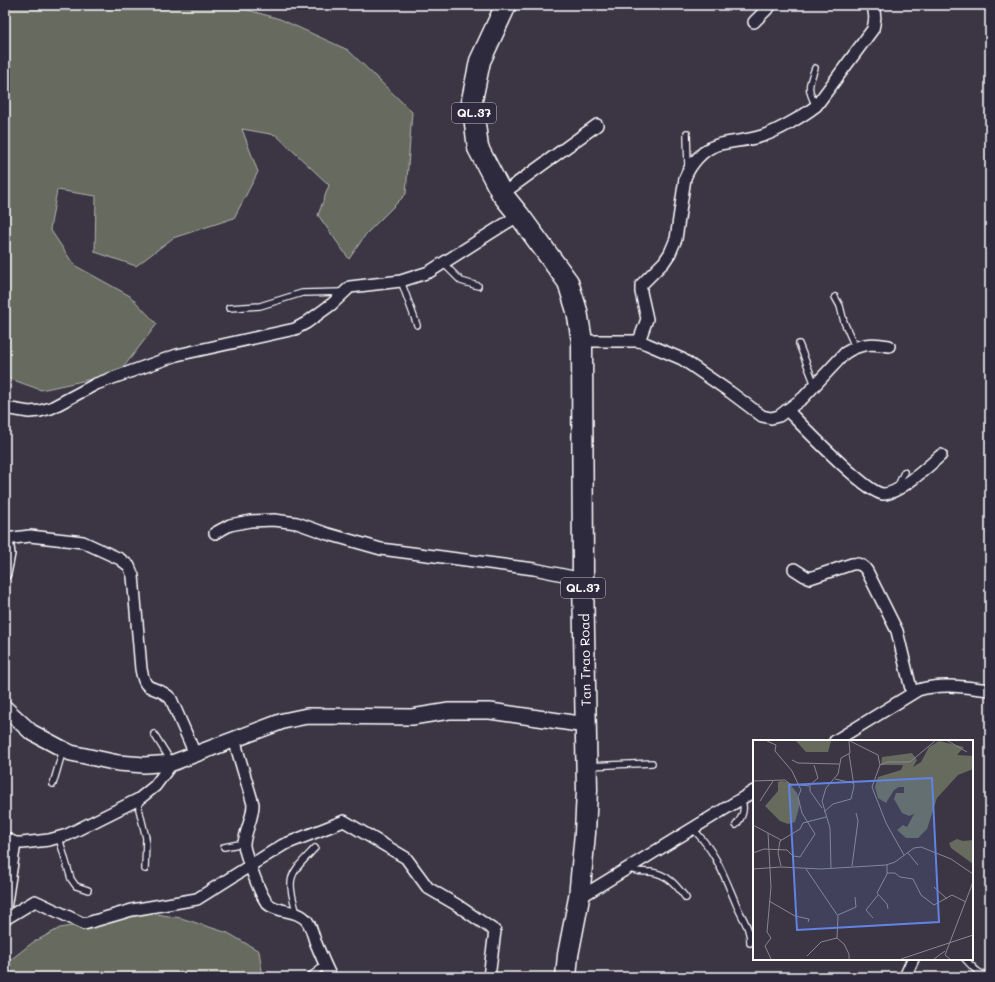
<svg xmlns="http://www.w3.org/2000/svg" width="995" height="982" font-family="Mali,sans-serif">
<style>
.green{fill:#666b5e;stroke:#b2b5ae}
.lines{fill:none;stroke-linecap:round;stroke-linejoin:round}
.lane-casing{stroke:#fff;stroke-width:8}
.street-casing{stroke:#fff;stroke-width:14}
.secondary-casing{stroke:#fff;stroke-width:18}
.highway-casing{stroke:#fff;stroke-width:23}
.lane{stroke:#2f2a3d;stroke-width:5.5}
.street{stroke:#2f2a3d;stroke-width:11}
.secondary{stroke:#2f2a3d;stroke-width:15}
.highway{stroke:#2f2a3d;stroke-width:20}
.labels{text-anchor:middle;stroke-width:3;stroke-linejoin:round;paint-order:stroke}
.shield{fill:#2f2a3d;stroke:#c1bfc5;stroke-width:1}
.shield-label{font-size:12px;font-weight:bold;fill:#fff}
.street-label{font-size:13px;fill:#fff;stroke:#2f2a3d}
.inset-road{fill:none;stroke:#8a868f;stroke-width:1}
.view{fill:#6183e4;fill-opacity:0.15;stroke:#6183e4;stroke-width:2}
.inset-edge{fill:none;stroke:#fff;stroke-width:2}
</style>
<rect width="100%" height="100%" fill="#3c3544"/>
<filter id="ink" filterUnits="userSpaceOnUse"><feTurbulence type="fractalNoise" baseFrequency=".025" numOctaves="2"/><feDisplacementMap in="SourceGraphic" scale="8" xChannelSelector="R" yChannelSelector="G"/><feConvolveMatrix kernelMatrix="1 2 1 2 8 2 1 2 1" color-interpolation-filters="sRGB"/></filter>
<g filter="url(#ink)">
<g class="green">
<path d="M5,5H230L280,19L348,50L412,112L406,194L366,234L349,259L318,215L329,185L276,135L242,129L258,172L234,218L173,238L136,266L95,252L96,196L57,190L50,229L74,265L130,296L157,324L119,373L41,390L5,377Z"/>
<path d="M132,910L181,918L228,933L259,951L263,977H5V964L32,943L60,928L84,924Z"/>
</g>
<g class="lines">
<g class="lane-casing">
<g id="lane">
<path d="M815,68C808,86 807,89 816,106"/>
<path d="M687,133L688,168"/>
<path d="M444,264L461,281L478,286"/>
<path d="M401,281L417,325"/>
<path d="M835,297L840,306L844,322L855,347"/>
<path d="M229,308L260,306L302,293L343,292"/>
<path d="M799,344L815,385"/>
<path d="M897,488L904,472"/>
<path d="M154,734L171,761"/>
<path d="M589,766L652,763"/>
<path d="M53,784L63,750"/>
<path d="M139,799V809L146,838L145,869"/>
<path d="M736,825C742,818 746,808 741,799"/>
<path d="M693,829C717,853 724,876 737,906C742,918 751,929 750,943"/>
<path d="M59,838L71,879L76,886L88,890"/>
<path d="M224,847L244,843"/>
<path d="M629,868C637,873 642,871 651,872C668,874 677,886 686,898"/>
<path d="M297,914C286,875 289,876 315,848"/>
<path d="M965,959C972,966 979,976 990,976"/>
<path d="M309,977L325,965"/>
</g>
</g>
<g class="street-casing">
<g id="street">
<path d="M754,22L771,5"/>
<path d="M502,194L597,125"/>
<path d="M582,341H639L647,344L682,359L730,392L762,416L771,418L779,416L803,398L845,353C861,343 872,343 889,346"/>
<path d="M639,341L647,319L641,292V285L664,262L670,253L676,239L685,178C690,165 703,149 717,145C731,141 747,141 762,136C778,131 803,116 816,106L873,29C875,20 876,14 872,5"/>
<path d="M5,408L29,412L40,411L51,408L96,384L177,355L295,329L306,323L332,304L350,287L401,281L429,272L519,215"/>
<path d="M787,410C802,425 866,493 883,494C898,495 930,465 941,455"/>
<path d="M215,533L230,525L250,521L274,520L297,523L328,534L381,549L534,569L583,579"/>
<path d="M5,539L30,536L83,542L120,559L129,566L133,576L141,669C142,674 143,680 146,684C150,690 163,689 171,699L195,754"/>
<path d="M794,569L805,576L810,578L852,564C859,563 863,565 867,571L897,631L912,693"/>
<path d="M5,574L9,554L7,539"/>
<path d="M234,739L253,804C253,818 246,829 244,843C243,850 260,893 265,900C266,902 269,905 271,906C283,913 298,910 307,921C311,926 313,935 315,941C320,953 325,965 331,977"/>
<path d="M835,741L918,690C944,683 963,687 990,690"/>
<path d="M5,838L15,843H22L49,840L67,835L139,799L155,786L172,763"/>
<path d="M579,898L754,791"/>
<path d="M5,909L15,843"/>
<path d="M5,919L35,901L84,924L132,910L197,899L283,845L344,821L406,858L428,888L457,905L495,931L489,977"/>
<path d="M905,977L913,959"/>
</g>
</g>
<g class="secondary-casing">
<path id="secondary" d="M5,708L31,732L63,749L71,753L118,763L144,765L172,763L283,721L307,716L412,717L449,711H490L586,725"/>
</g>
<g class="highway-casing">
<path id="highway" d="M506,5L480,61L472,100L478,148L502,194L519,215L568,282L577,311L582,341L583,579L587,790L585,833L579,898L568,955L566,977"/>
</g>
<use href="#lane" class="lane"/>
<use href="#street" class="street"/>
<use href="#secondary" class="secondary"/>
<use href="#highway" class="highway"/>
</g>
</g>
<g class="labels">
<g class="shield">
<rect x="452" y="103" width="44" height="20" rx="3"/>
<rect x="561" y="578" width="44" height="20" rx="3"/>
</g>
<g class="shield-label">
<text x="474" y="117">QL.37</text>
<text x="583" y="592">QL.37</text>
</g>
<g class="street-label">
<text transform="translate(585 660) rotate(-91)" y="5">Tan Trao Road</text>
</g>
</g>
<g transform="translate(753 740)">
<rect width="220" height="220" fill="#3c3544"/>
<path d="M43,1H78L75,12H53ZM186,1L211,7L204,15L220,16V29L205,35L184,58L174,89L165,98H153L144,90L150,85L154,87L161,74L156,76L149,73L141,59L143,53H151V47H146L141,50L133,63L125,58L122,47L125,37L148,30L150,25H128L129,17L159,13L164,20L160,27L168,22L176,7ZM28,41L35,42L44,53L47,64L42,82L35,84L27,81L12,66L25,51V42ZM204,99L210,101L220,100V124L198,108L196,103Z" fill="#666b5e"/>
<path class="inset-road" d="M97,1L125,15L127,25L119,47L133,83L151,115M195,1L214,12M39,20L45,23L86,24M61,25L65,38L57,45V51L69,68M127,25L135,22H157L182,1M82,39L100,43M0,41L32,40L37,44L56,46M7,61L20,41M71,72L80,64L98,59L101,46L96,14M0,85L28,100M15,93L18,147L14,192L18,198L12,206L18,219M0,113L11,109L34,110L40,116L47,117L62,94L49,73L45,57L48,50L39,31L22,11L23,5L14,1M155,113L165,125M134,125V134L124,153L134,164L135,169M28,126L25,113L27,101L47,89L50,83L73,77M99,126L105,81L103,73M78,128L77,88L69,61L73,48L85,34L88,18L97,13L96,1M0,129L28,127L68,129L133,125L142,122L161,108L168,107L198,119L220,134M53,129L85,176L84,198M134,133H142L147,137L160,139L168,155L181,165L199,155L213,162M181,147L194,159M16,161L42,176L56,179L55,182M85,175L103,167L102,157M120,178L113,170L125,155M54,216L68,202L84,198L91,204L96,214V219M148,219L220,195M181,219L192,211M197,219L192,215L220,142"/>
<path class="view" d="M179,38L186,182L44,190L36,45Z"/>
<rect width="220" height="220" class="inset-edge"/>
</g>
<rect width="995" height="982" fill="none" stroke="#2f2a3d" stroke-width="20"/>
<rect x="10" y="10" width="975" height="962" fill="none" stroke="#fff" stroke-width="1.5" filter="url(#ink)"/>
</svg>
